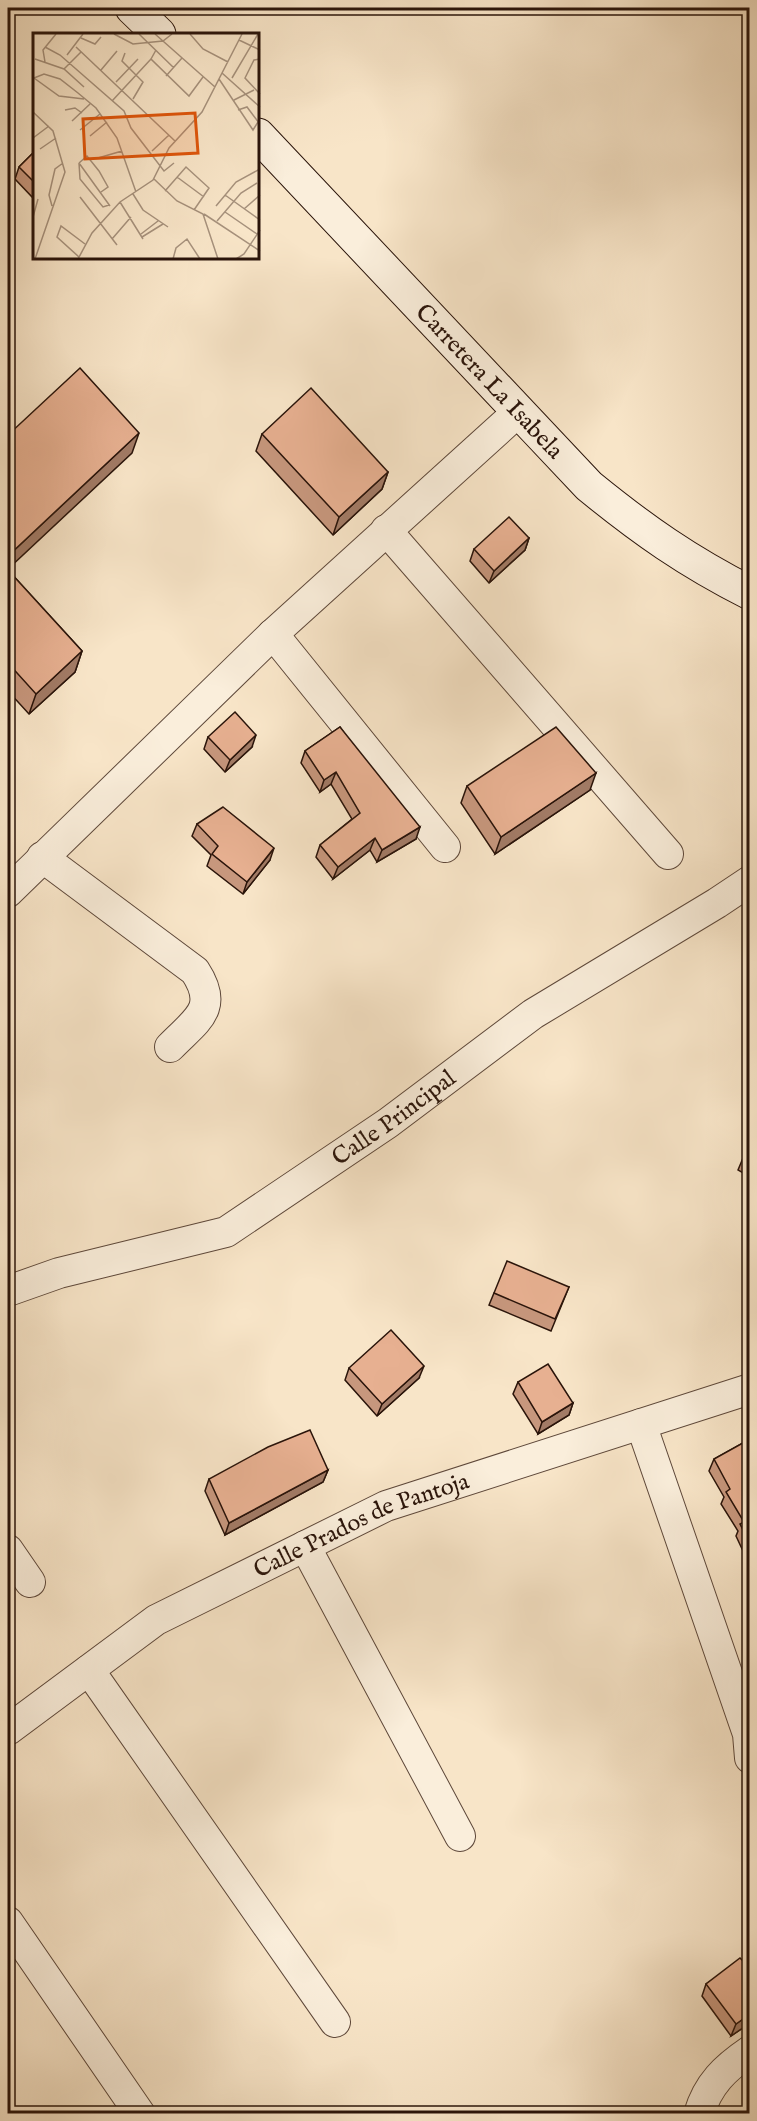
<svg xmlns="http://www.w3.org/2000/svg" width="757" height="2121" font-family="'IM FELL English',serif">
<style>
.lines{fill:none;stroke-linecap:round;stroke-linejoin:round}
.street-casing{stroke:#5e483a;stroke-width:32}
.secondary-casing{stroke:#2a140a;stroke-width:35}
.street{stroke:#faeedb;stroke-width:30}
.secondary{stroke:#faeedb;stroke-width:33}
.wall{fill:#c7977d;stroke:#2a140a;stroke-width:1.5}
.shaded-wall{fill:#a27b66;stroke:#2a140a;stroke-width:1.5}
.building{fill:#e7b091;stroke:#2a140a;stroke-width:1.5}
.labels{text-anchor:middle;stroke-width:4.5;stroke-linejoin:round;paint-order:stroke}
.street-label{font-size:24px;fill:#2a140a;stroke:#faeedb}
.inset-road{fill:none;stroke:#a6917c;stroke-width:1.5}
.view{fill:#de560c;fill-opacity:0.15;stroke:#de560c;stroke-width:3}
.inset-edge{fill:none;stroke:#2a140a;stroke-width:3}
</style>
<rect width="100%" height="100%" fill="#f8e5c8"/>
<filter id="stains"><feTurbulence type="fractalNoise" baseFrequency=".00333" numOctaves="4"/><feColorMatrix values="0 0 0 0 .2 0 0 0 0 .09 0 0 0 0 .02 0 0 0 .5 -.17"/></filter>
<radialGradient id="worn" r=".72"><stop offset=".6" stop-color="#630" stop-opacity="0"/><stop offset="1" stop-color="#630" stop-opacity=".3"/></radialGradient>
<g class="lines">
<g class="street-casing">
<g id="street">
<path d="M386,530L668,854"/>
<path d="M273,634L445,847"/>
<path d="M42,857L195,971C220,1009 196,1020 170,1047"/>
<path d="M8,892L273,634L519,411"/>
<path id="s1" d="M8,1291L59,1273L226,1232L388,1123L533,1014L717,903L750,881"/>
<path d="M641,1424L748,1734L750,1758"/>
<path d="M305,1546L460,1836"/>
<path d="M8,1550L30,1582"/>
<path d="M89,1670L335,2022"/>
<path id="s2" d="M8,1730L156,1620L386,1506L750,1389"/>
<path d="M8,1922L140,2114"/>
<path d="M699,2114C708,2084 725,2068 750,2051"/>
</g>
</g>
<g class="secondary-casing">
<g id="secondary">
<path d="M132,8L159,34"/>
<path id="s3" d="M258,135L589,486C643,530 687,561 750,593"/>
</g>
</g>
<use href="#street" class="street"/>
<use href="#secondary" class="secondary"/>
</g>
<g class="wall">
<path d="M34,152V199L15,179L19,167Z"/>
<path d="M262,434L388,472L382,489L333,535L256,451Z"/>
<path d="M529,538L525,550L489,583L470,561L474,549Z"/>
<path d="M8,570L82,651L75,672L29,714L8,691Z"/>
<path d="M340,727L416,839L377,862L370,850L333,879L316,857L320,845L352,819L331,784L320,792L301,763L305,751Z"/>
<path d="M208,737L252,747L225,772L204,749Z"/>
<path d="M467,786L590,790L495,854L461,803Z"/>
<path d="M197,824L270,860L243,894L207,866L211,855L192,836Z"/>
<path d="M750,1147V1177L738,1170L743,1158Z"/>
<path d="M750,1218V1269L748,1264H745L746,1227Z"/>
<path d="M569,1287L551,1331L489,1305L494,1293Z"/>
<path d="M349,1368L419,1378L377,1416L345,1380Z"/>
<path d="M518,1382L573,1403L569,1415L538,1434L513,1394Z"/>
<path d="M750,1439V1566L736,1536L738,1531L721,1504L724,1497L709,1471L714,1459Z"/>
<path d="M328,1470L323,1482L225,1535L205,1491L209,1479Z"/>
<path d="M750,1955V2023L731,2036L702,1996L706,1984L743,1961Z"/>
</g>
<g class="shaded-wall">
<path d="M139,433L132,453L8,569V556Z"/>
<path d="M388,472L382,489L333,535L339,517Z"/>
<path d="M529,538L525,550L489,583L494,571Z"/>
<path d="M82,651L75,672L29,714L36,694Z"/>
<path d="M256,735L252,747L225,772L230,760Z"/>
<path d="M336,772L331,784L320,792L324,780Z"/>
<path d="M596,773L590,790L495,854L501,837Z"/>
<path d="M420,827L416,839L377,862L382,850Z"/>
<path d="M375,838L370,850L333,879L338,867Z"/>
<path d="M274,848L270,860L243,894L247,882Z"/>
<path d="M750,1252V1260L748,1264H745Z"/>
<path d="M424,1366L419,1378L377,1416L382,1404Z"/>
<path d="M573,1403L569,1415L538,1434L542,1422Z"/>
<path d="M328,1470L323,1482L225,1535L229,1523Z"/>
<path d="M750,2014V2023L731,2036L736,2024Z"/>
</g>
<g class="building">
<path d="M34,152V182L19,167Z"/>
<path d="M80,368L139,433L8,556V435Z"/>
<path d="M311,388L388,472L339,517L262,434Z"/>
<path d="M509,517L529,538L494,571L474,549Z"/>
<path d="M8,570L82,651L36,694L8,663Z"/>
<path d="M235,712L256,735L230,760L208,737Z"/>
<path d="M340,727L420,827L382,850L375,838L338,867L320,845L360,813L336,772L324,780L305,751Z"/>
<path d="M556,727L596,773L501,837L467,786Z"/>
<path d="M223,807L274,848L247,882L212,854L218,846L197,824Z"/>
<path d="M750,1147V1162L743,1158Z"/>
<path d="M507,1261L569,1287L555,1319L494,1293Z"/>
<path d="M391,1330L424,1366L382,1404L349,1368Z"/>
<path d="M548,1364L573,1403L542,1422L518,1382Z"/>
<path d="M310,1430L328,1470L229,1523L209,1479L268,1447Z"/>
<path d="M750,1439V1544L740,1524L744,1522L726,1492L730,1489L714,1459Z"/>
<path d="M750,1955V2014L736,2024L706,1984L740,1958L743,1961Z"/>
</g>
<g class="labels">
<g class="street-label">
<text dy="8" stroke="none"><textPath href="#s3" startOffset="338">Carretera La Isabela</textPath></text>
<text dy="8" stroke="none"><textPath href="#s1" startOffset="429">Calle Principal</textPath></text>
<text dy="8" stroke="none"><textPath href="#s2" startOffset="411">Calle Prados de Pantoja</textPath></text>
</g>
</g>
<g transform="translate(33 33)">
<rect width="226" height="226" fill="#f8e5c8"/>
<path class="inset-road" d="M81,1L100,11L130,8L139,1M106,1L141,35M122,1L182,54M157,1L170,16L195,29M48,5L62,11L68,4M206,7L227,17M12,14L27,22L91,78L98,95L131,138L141,130M43,14L142,108M123,17L118,26L156,63L170,44M92,20L89,28L110,49L100,66M34,22L50,1M2,26L31,36L51,54M227,26L221,27L212,45L227,61M12,29L10,17L23,1M31,36L48,19M68,37L84,18M189,40L227,74M133,43L149,25M199,45L225,1M186,46L220,97L225,89M83,49L105,26M51,66L26,63L1,45L11,41L27,46L45,60L63,75L84,105L103,159M201,67L221,57M79,68L118,26M32,77L42,75L49,80M205,77L214,74L226,90M0,79L20,98L32,139L2,226M39,88L57,71M47,97L67,81M57,103L74,89M0,105L16,93M7,116L23,105M119,118L136,102M65,125L89,118M46,130L47,146L70,174L76,172M46,130L77,173M46,130L54,123L66,138L75,154L68,159M144,144L171,164M121,146L144,168L170,181L185,226M132,158L153,134L176,155L161,177M100,161L110,177L135,194M192,162L227,187M47,164L84,212M87,169L110,206M19,173L16,162L22,136L30,130M183,173L203,149L227,136M211,176L227,162M192,179L224,201M171,181L227,218M0,184L5,166M184,188L208,160L224,150M108,201L125,188M109,204L130,191M79,206L98,184M46,224L24,204L28,193L52,211M45,226L59,200L87,169L120,147L136,115L169,79L209,1M140,226L143,215L154,206L167,226M203,226L211,221L227,197"/>
<path class="view" d="M162,80L165,120L52,126L50,86Z"/>
<rect width="226" height="226" class="inset-edge"/>
</g>
<rect width="757" height="2121" fill="none" stroke="#f8e5c8" stroke-width="30"/>
<rect x="9" y="9" width="739" height="2103" fill="none" stroke="#2a140a" stroke-width="3"/>
<rect x="15" y="15" width="727" height="2091" fill="none" stroke="#2a140a" stroke-width="1.5"/>
<rect width="100%" height="100%" filter="url(#stains)"/>
<rect width="100%" height="100%" fill="url(#worn)"/>
</svg>
